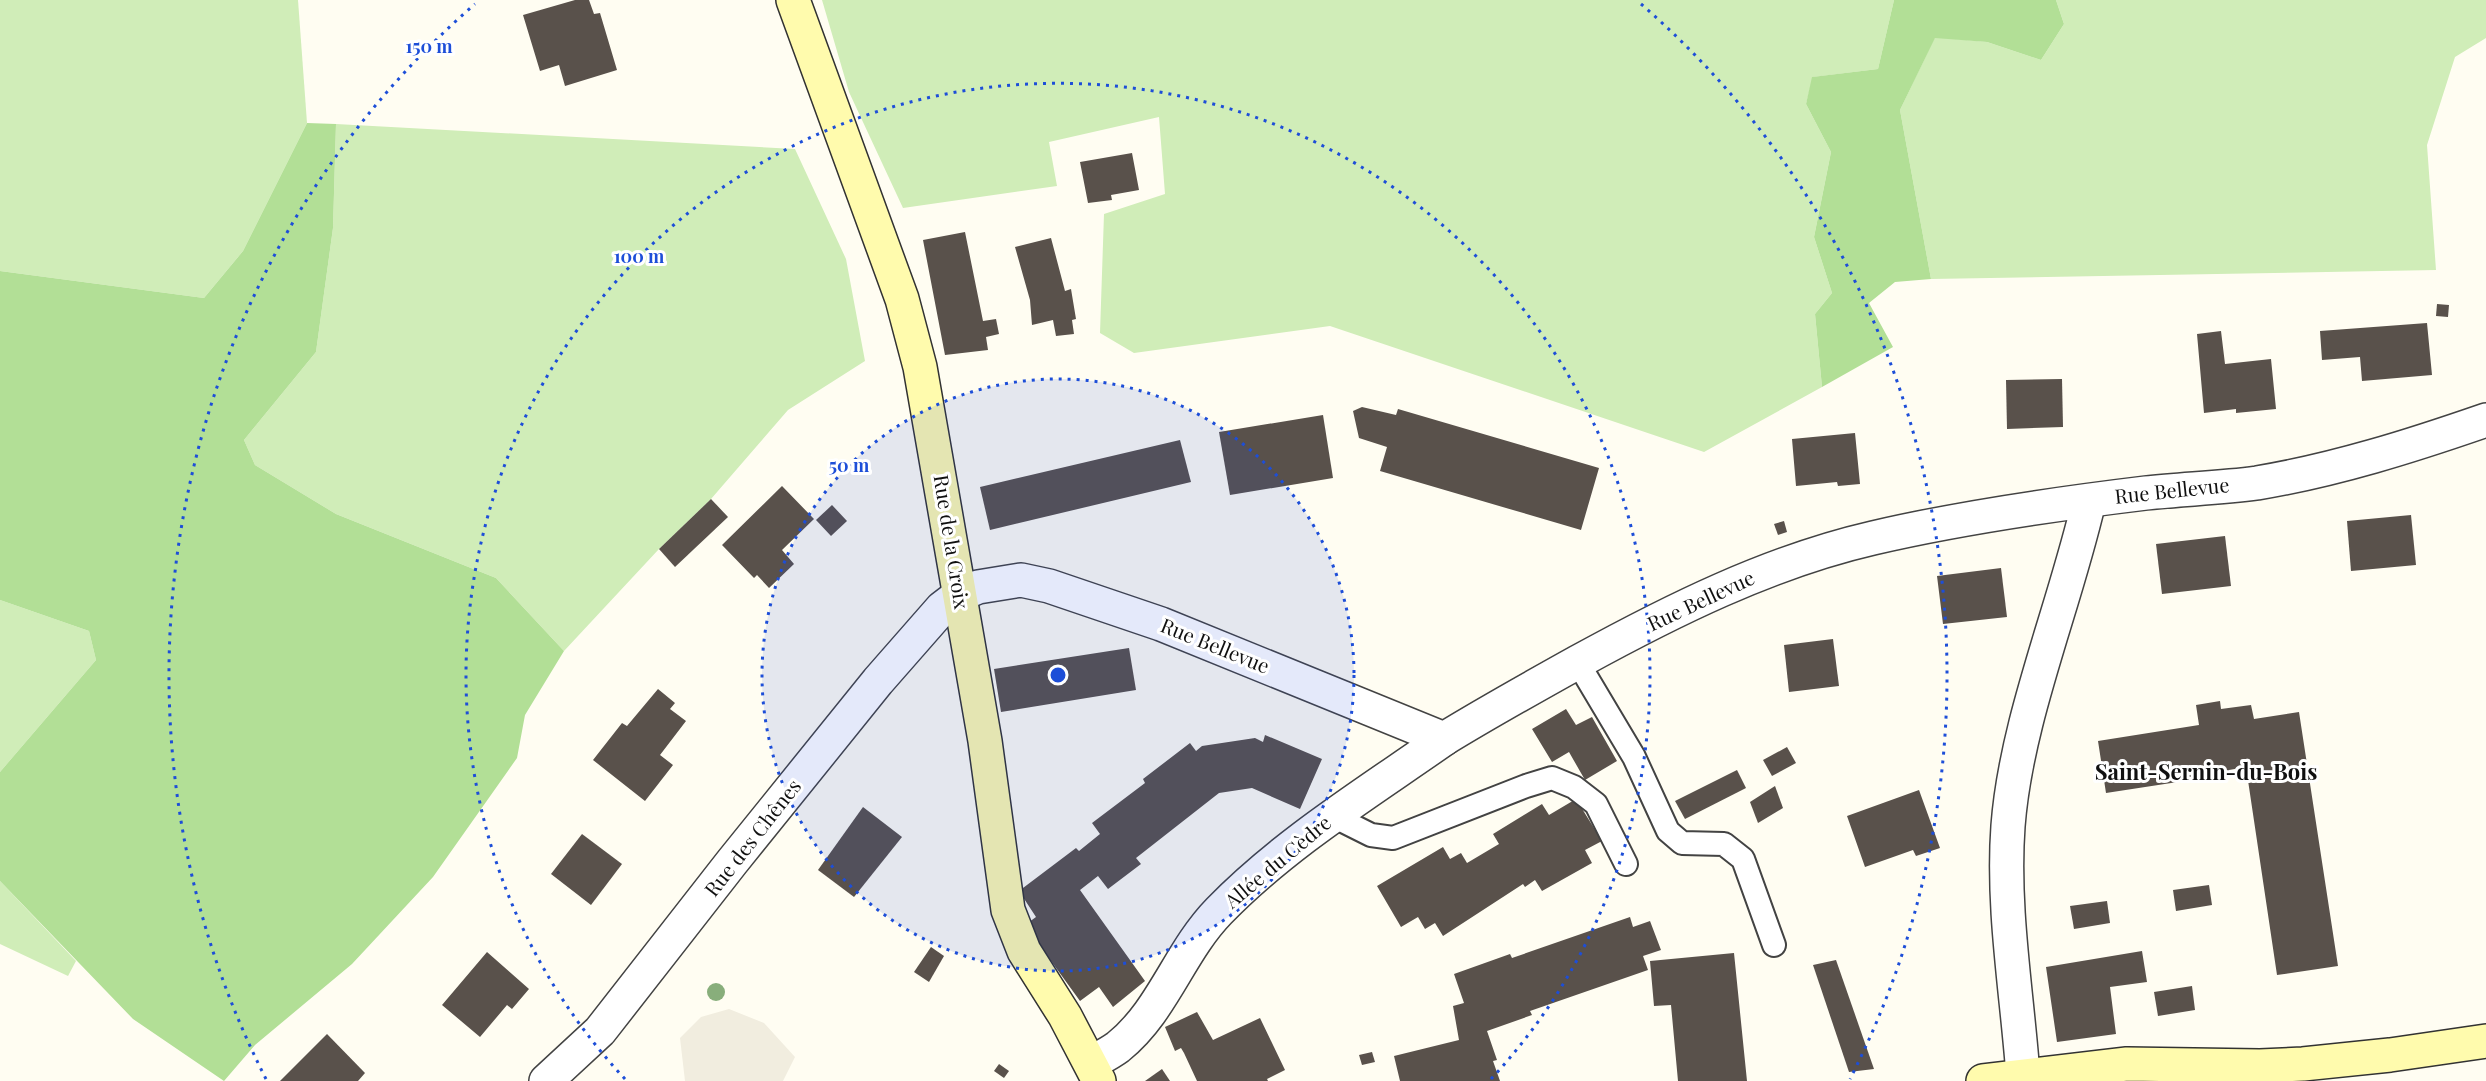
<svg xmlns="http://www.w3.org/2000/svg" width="2486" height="1081" font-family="'Playfair Display',serif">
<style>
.green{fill:#d0edb8}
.forest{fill:#b2df96}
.plaza{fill:#f1eddf}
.building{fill:#59514b}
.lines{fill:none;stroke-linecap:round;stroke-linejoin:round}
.lane-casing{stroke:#434343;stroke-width:26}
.street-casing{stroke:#434343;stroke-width:36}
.secondary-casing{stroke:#323232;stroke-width:36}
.lane{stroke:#fff;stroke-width:22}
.street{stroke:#fff;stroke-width:33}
.secondary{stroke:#fffbad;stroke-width:33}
.tree{fill:#88ae7b}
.ring{fill:none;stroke:#1d4ed8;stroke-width:3;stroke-dasharray:3 6}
.labels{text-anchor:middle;stroke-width:6;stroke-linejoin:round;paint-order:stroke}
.street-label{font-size:20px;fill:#101010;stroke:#fff}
.quarter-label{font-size:22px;font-weight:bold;fill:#101010;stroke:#fff}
.centre{fill:#1d4ed8;stroke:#fff;stroke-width:3}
.ring-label{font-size:18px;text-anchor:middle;font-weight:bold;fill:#1d4ed8;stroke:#fff;stroke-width:6;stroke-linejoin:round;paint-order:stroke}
</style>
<rect width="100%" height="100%" fill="#fffdf2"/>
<g class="green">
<path d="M0,0H298L307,123L243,251L204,298L0,271Z"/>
<path d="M822,0H1894L1878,69L1813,77L1806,104L1831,152L1814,237L1832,293L1815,314L1822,387L1704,452L1330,326L1134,353L1100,333L1104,214L1165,194L1159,117L1049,142L1057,186L903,208L849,92Z"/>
<path d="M2056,0H2486V38L2455,57L2427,145L2436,270L1931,279L1900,110L1935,37L1987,42L2041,60L2064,24Z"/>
<path d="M336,124L795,149L846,259L865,361L788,410L711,499L659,549L564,651L496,578L336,514L255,465L244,440L316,352L333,228Z"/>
<path d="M0,600L89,631L96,660L0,772Z"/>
<path d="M0,881L76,961L68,976L0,944Z"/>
</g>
<g class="forest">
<path d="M1894,0H2056L2064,24L2041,60L1987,42L1935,38L1900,110L1931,279L1895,282L1869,303L1893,347L1822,387L1815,314L1832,293L1814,237L1831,152L1806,104L1812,77L1878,69Z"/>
<path d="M307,123L336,124L333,228L316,352L244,440L255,465L336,514L496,578L564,651L525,715L517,758L433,877L352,964L255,1045L224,1081L133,1019L0,881V772L96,660L89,631L0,600V271L204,298L243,251Z"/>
</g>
<path class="plaza" d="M729,1009L764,1023L795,1057L783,1081H685L680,1038L701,1017Z"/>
<g class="building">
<path d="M575,0H589L594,14L600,13L617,70L565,86L559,65L540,71L523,15Z"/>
<path d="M1132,153L1139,190L1111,195L1112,200L1088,203L1080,162Z"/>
<path d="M965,232L983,321L996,319L999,334L986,337L988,350L945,355L923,240Z"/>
<path d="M1051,238L1065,291L1071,289L1076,319L1072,320L1074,334L1056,336L1053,320L1032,325L1030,300L1015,247Z"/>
<path d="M2437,304L2449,305L2448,317L2436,316Z"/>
<path d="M2427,323L2432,375L2362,381L2360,357L2322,360L2320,331Z"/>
<path d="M2221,331L2225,364L2271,359L2276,409L2236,413V409L2204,413L2197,334Z"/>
<path d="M2062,379L2063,427L2007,429L2006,380Z"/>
<path d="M1362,407L1396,415L1398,409L1599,468L1581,530L1380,471L1387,447L1359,438L1353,411Z"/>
<path d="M1323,415L1333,478L1230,495L1219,432Z"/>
<path d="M1855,433L1860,484L1838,486L1837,482L1796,486L1792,439Z"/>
<path d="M1180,440L1191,482L990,530L980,487Z"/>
<path d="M782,486L814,519L782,550L794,564L769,588L757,575L754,578L722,545Z"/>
<path d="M711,499L728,517L675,567L659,549Z"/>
<path d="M832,505L847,521L831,536L816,520Z"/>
<path d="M2411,515L2416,565L2351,571L2347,521Z"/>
<path d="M1784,521L1787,532L1778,535L1774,524Z"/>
<path d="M2225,536L2231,586L2162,594L2156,544Z"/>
<path d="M2001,568L2007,617L1943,624L1937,576Z"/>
<path d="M1833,639L1839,686L1789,692L1784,645Z"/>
<path d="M1129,648L1136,690L1001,712L994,669Z"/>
<path d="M658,689L675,703L670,709L686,721L660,755L673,765L645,801L593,760L622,723L627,726Z"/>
<path d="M2220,701L2221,709L2251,705L2254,719L2299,712L2338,966L2277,975L2246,767L2229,770L2230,774L2106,793L2098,741L2199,725L2196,705Z"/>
<path d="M1566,709L1576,725L1592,717L1617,761L1585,780L1569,752L1552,762L1532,729Z"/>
<path d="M1265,735L1322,759L1300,809L1252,788L1219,793L1136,858L1141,864L1108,889L1098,876L1080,890L1145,981L1113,1007L1099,987L1080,1001L1025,925L1036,917L1019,891L1076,848L1079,851L1100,834L1092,823L1145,783L1143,779L1190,743L1196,751L1202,746L1255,738L1263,742Z"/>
<path d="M1787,747L1796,763L1772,776L1763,760Z"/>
<path d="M1737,770L1746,788L1685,819L1675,801Z"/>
<path d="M1775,786L1783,808L1758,823L1750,802Z"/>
<path d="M1919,790L1940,848L1916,856L1913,850L1865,867L1847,816Z"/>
<path d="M1576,799L1602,841L1585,850L1592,863L1542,891L1535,880L1525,887L1523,884L1443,936L1435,923L1425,929L1418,917L1401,927L1377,886L1443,847L1450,859L1461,853L1467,863L1499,844L1493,834L1542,804L1549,815Z"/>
<path d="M863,807L902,837L854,897L818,870Z"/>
<path d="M582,834L622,864L591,905L551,874Z"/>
<path d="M2209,885L2212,905L2176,911L2173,890Z"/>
<path d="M2107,901L2110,923L2074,929L2070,906Z"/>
<path d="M1630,917L1633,927L1650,921L1661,950L1643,956L1648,970L1530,1011L1532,1015L1487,1031L1497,1060L1493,1061L1500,1081H1400L1394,1056L1459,1040L1453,1006L1464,1003L1454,974L1510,954L1512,958Z"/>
<path d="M931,947L944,956L929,982L914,972Z"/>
<path d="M2142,951L2147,982L2110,987L2116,1034L2057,1042L2046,967Z"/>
<path d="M487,952L529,989L512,1009L507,1005L480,1037L442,1005Z"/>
<path d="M1734,953L1747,1081H1678L1671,1005L1654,1006L1650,961Z"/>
<path d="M1836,960L1874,1069L1849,1072L1813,965Z"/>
<path d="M2192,986L2195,1010L2158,1016L2154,992Z"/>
<path d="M1197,1012L1213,1040L1260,1018L1285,1070L1267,1079L1268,1081H1197L1184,1053L1181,1048L1175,1051L1165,1027Z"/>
<path d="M327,1034L365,1073L358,1081H280Z"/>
<path d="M1372,1052L1375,1062L1362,1065L1359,1055Z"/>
<path d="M999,1064L1009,1071L1004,1078L994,1071Z"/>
<path d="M1162,1069L1170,1081H1145Z"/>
</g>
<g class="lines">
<g class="lane-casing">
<g id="lane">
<path d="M1578,663L1634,757L1668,831L1682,843L1724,844L1743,859L1774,945"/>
<path d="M1333,816L1371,835L1393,838L1526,786L1552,778L1574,787L1596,804L1626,864"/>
</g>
</g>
<g class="street-casing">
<g id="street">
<path d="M1091,1063C1100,1058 1110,1053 1118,1047C1163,1011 1179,952 1219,911C1284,844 1367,793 1444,739"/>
<path d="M2023,1075C2017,993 2002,909 2008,826C2016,720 2065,606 2089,501"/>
<path d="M546,1081L600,1031L732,862L878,681L942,608L959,595L978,587L1021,580L1049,586L1161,624L1444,739C1488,712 1533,687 1578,662C1671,611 1769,562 1873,538C1963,517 2055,504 2146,493C2183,489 2220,488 2257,483C2335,470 2411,446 2486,420"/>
</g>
</g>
<g class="secondary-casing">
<g id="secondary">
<path d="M793,0L902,299L920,367L985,741L1008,910L1024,951L1065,1016L1099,1081"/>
<path d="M1983,1081L2127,1064L2260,1066L2303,1064L2390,1055L2486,1041"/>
</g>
</g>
<use href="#lane" class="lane"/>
<use href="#street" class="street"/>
<use href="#secondary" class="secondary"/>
</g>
<circle class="tree" cx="716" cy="992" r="9"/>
<circle cx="1058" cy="675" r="296" fill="#1d4ed8" fill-opacity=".12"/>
<g class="ring">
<circle cx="1058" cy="675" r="296"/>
<path d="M625 1079A592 592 0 1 1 1491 1079"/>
<path d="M266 1079A889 889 0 0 1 475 4M1641 4A889 889 0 0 1 1850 1079"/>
</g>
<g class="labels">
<g class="street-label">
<text transform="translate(2172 491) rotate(-6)" y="7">Rue Bellevue</text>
<text transform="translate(951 542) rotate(81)" y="7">Rue de la Croix</text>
<text transform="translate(1701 601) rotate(-25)" y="7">Rue Bellevue</text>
<text transform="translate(1215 646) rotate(22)" y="7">Rue Bellevue</text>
<text transform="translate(753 838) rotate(-52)" y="7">Rue des Chênes</text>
<text transform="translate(1278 862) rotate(-40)" y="7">Allée du Cèdre</text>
</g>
<g class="quarter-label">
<text x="2206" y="780">Saint-Sernin-du-Bois</text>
</g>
</g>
<circle cx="1058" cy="675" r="9" class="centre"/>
<g class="ring-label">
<text x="429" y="53">150 m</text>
<text x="639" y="263">100 m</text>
<text x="849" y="472">50 m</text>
</g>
</svg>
